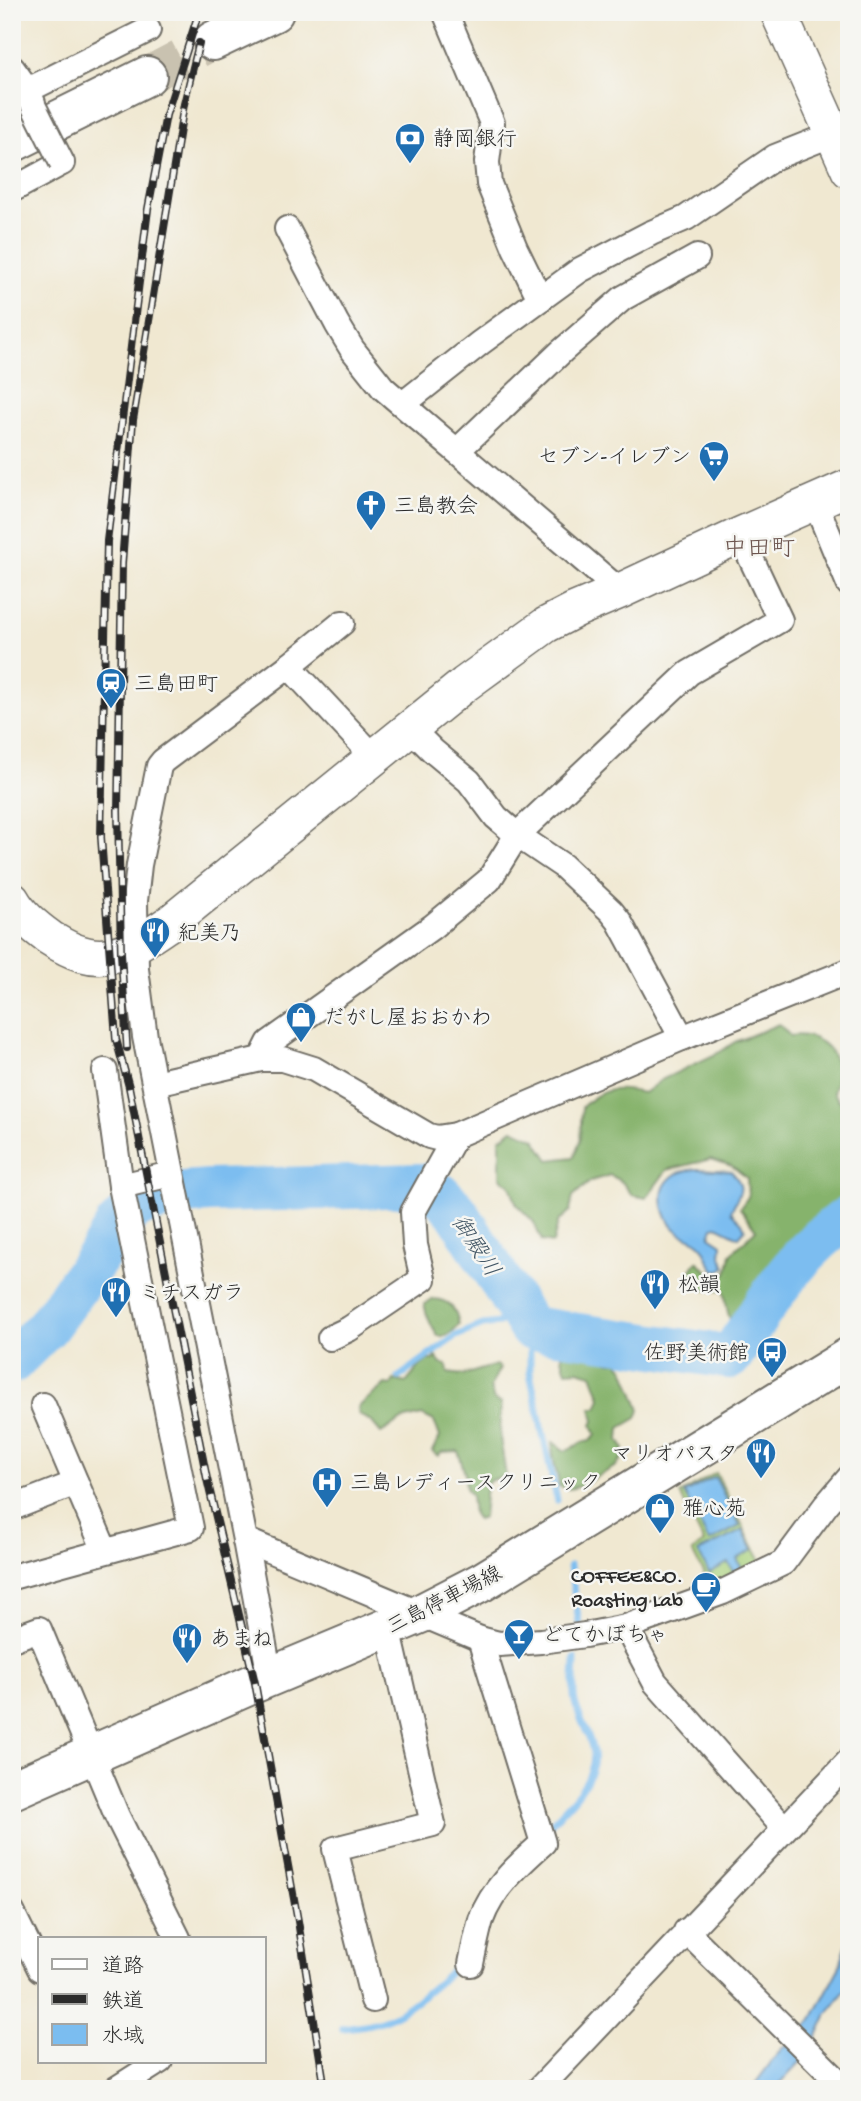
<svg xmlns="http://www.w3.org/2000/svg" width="861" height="2101" font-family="'Gochi Hand','Klee One',sans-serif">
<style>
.green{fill:#a9d17c;stroke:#6a7e54;stroke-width:2}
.forest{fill:#86b36c;stroke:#586f4c;stroke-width:2}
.water{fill:#7bbdf0;stroke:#53748e;stroke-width:2}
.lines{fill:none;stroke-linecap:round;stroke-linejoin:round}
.stream{stroke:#7bbdf0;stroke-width:7}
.river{stroke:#7bbdf0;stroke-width:44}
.primary-tunnel{stroke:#c9c2b0;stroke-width:38;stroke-dasharray:38 19;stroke-linecap:butt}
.street-casing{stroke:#706d65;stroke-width:28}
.secondary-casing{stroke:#706d65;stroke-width:38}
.primary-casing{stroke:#706d65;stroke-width:42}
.street{stroke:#fff;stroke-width:24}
.secondary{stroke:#fff;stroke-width:35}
.primary{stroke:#fff;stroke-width:38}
.rail-casing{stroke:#2b2b2b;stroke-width:8}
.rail{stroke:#f6f6f2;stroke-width:5;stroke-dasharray:16;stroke-linecap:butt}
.street-bridge-casing{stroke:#706d65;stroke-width:28;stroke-linecap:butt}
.street-bridge{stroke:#fff;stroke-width:24}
.labels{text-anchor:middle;stroke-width:5;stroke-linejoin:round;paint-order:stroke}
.poi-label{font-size:21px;fill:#2b2b2b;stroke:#f6f6f2;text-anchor:start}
.street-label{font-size:21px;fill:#2b2b2b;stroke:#f6f6f2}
.water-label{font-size:23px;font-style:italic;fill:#435766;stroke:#f6f6f2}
.quarter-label{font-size:24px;fill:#6d5650;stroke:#f6f6f2}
</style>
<rect width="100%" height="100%" fill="#f6f6f2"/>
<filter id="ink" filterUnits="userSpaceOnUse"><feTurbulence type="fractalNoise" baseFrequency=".0143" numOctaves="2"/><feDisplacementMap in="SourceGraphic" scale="14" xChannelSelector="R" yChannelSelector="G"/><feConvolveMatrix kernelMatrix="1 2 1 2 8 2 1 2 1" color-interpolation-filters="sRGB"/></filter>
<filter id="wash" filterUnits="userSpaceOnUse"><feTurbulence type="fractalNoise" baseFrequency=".00686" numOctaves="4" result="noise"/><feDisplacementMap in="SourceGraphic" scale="28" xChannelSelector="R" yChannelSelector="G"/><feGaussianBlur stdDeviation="1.57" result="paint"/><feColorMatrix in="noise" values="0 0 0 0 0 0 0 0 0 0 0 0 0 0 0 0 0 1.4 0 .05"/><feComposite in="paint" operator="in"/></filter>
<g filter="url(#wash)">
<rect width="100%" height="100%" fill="#f0e8d1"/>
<path class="green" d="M716,1473L762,1564L711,1588L692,1551L704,1543L680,1494Z"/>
<g class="forest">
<path d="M779,1024L790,1036C814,1032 835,1046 837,1071C838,1078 834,1087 833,1093L849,1112V1208L829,1226L811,1233L787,1262L751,1312L738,1311L730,1319C726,1311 727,1301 724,1291L704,1290L692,1284L691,1270L697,1261L711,1274L727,1273L731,1254L756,1230L740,1208L748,1197L747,1178L732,1166L711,1159L667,1170L646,1198L632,1195L622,1182L610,1175L591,1181L573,1196L570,1211L558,1222L553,1243L542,1241L533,1221L517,1205L510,1185L500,1177V1139L513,1129L535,1139L549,1160L574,1157L580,1140L582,1107C603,1087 616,1087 644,1093L661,1080L720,1052L735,1042Z"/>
<path d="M434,1299C449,1300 457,1310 459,1325L451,1333L446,1336H438C432,1329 426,1314 424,1304Z"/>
<path d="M564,1339C581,1344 580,1360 600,1356L610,1362H618L624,1368L640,1410L637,1418L620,1428L619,1440L624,1449L622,1458L616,1466L581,1486L569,1489L559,1486C558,1471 550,1457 553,1442L565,1451C575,1448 580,1441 591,1440L596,1434L592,1425L594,1421L591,1408H597L601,1398L592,1374L578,1370L566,1371L563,1362L560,1343Z"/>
<path d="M435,1356L441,1364L447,1365L448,1373L463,1375L496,1365L500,1368L490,1387L494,1400L501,1403L500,1437L506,1476L491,1480L486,1485L483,1518L477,1520L473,1514L471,1496L466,1488L465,1474L458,1451L442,1452L438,1456L432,1451L440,1437L434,1421L422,1415L402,1420L381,1433L371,1421L359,1415L358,1408C366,1398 376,1394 385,1384L391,1385L394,1380L406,1383L419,1367L428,1360H434Z"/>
</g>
<g class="water">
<path d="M698,1169L731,1171C749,1190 737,1194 731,1212L742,1223L745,1230L739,1237L717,1226L713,1227L710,1236L722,1244L721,1256L725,1267L721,1270H715C707,1262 707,1251 699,1243C693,1238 685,1237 680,1233C663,1220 654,1192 672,1177C679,1171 689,1170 698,1169Z"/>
<path d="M715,1477L740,1526L709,1542L684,1493Z"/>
<path d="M743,1530L753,1550L737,1559L743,1571L735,1575L728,1563L709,1573L698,1552Z"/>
<path d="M849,1938V1985L826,2016L809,2053L775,2089H751L782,2048L797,2038L812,2019L838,1970Z"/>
</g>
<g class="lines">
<g class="stream">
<path d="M530,1328V1373L557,1500"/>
<path d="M399,1377L456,1336L483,1325L499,1323L519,1311"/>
<path d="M570,1566L579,1623"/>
<path d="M546,1829C563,1810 587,1790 593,1764C597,1746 579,1720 575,1702C572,1688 575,1673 575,1659"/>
<path d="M342,2028C360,2026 379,2024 395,2015C408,2008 452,1974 458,1962C460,1959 461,1955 462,1951"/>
</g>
<path class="river" d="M12,1362L47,1327L97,1258L116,1227L130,1212L140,1205L184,1193L209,1191L422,1185L441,1195L456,1211L530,1328L730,1357C766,1305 795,1252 849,1217"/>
</g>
</g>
<g filter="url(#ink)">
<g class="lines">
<path class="primary-tunnel" d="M147,76L213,41"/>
<g class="street-casing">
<g id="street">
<path d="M445,12L492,123L487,162L489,184L515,248L540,299"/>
<path d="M12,68L27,89L33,103"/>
<path d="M12,98L148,30"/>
<path d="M12,190L62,163"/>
<path d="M287,229L337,324L352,349L383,388L620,591"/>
<path d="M403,404L480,343L580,270L651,233L686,218L775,157L833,134L846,132"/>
<path d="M457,451L562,351L623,298L697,257"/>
<path d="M815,502L849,584"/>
<path d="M289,666L375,758"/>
<path d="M411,729L433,751L469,781L496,817L517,835L563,866L611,911L619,921L682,1038"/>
<path d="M261,1059L269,1043L432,927L489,880L517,835L689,673L780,620L740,535"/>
<path d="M155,1083L261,1059H282L314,1069L429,1136L437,1138L456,1135L682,1038L849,971"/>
<path d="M121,1186L171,1174"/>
<path d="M330,1338L349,1329L423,1279L415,1245L413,1212L456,1135"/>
<path d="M43,1405L105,1551"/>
<path d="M12,1508L76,1483"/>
<path d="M245,1540L480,1639L499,1644L541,1641L585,1635L626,1627L723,1592L783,1563L826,1505L849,1478"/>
<path d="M12,1577L191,1528L121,1186L105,1071"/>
<path d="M626,1627L655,1682L784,1828"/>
<path d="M12,1639L39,1629L117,1816L178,1938"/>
<path d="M270,1677L245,1540L145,1037L136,969L135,901L139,865L159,766L163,761L289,666L342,623"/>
<path d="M12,1912L40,1969"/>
<path d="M686,1931L846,2089"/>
<path d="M471,1964C474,1949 477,1934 481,1920C492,1889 518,1865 543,1843L480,1639"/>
<path d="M373,2000L335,1849L433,1824L388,1628"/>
<path d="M116,2089L160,2061"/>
<path d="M539,2089L849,1761"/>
</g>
</g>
<g class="secondary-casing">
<g id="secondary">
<path d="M778,12L849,170"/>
<path d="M12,900C20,915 36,928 50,938C103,973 124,953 171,922L465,684L546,625L575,610L620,591L740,535L849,487"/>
</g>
</g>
<g class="primary-casing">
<g id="primary">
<path d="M213,41L274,12"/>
<path d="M12,143L147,76"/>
<path d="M12,1790L255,1683L420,1614L482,1582L849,1357"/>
</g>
</g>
<use href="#street" class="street"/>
<use href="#secondary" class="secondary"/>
<use href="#primary" class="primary"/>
<g class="rail-casing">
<g id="rail">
<path d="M199,12L166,115L148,209L107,541L101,837L116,1039L129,1087L207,1479L255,1683L298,1921L325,2089"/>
<path d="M127,1048L121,953L118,811L122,563L133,420L184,104L199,43"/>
</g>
</g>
<use href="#rail" class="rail"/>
<g class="street-bridge-casing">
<path id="street-bridge" d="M34,107L62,163"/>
</g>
<use href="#street-bridge" class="street-bridge"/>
</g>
</g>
<defs>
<g id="bank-pin" transform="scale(1.575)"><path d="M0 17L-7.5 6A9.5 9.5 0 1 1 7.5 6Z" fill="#1f6fb2" stroke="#f6f6f2"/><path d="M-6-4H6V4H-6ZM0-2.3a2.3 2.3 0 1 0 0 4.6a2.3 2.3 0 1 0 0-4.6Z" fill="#fff"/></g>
<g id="supermarket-pin" transform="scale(1.575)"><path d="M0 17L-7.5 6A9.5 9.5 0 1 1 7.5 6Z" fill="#1f6fb2" stroke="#f6f6f2"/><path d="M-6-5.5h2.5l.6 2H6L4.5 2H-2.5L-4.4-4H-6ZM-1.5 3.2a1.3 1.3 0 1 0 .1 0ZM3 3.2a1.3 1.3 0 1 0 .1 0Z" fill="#fff"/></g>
<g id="church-pin" transform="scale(1.575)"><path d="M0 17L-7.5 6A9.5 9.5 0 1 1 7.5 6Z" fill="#1f6fb2" stroke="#f6f6f2"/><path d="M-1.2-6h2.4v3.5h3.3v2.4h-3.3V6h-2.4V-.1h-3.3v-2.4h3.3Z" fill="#fff"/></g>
<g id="station-pin" transform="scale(1.575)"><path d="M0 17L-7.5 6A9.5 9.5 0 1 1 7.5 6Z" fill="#1f6fb2" stroke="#f6f6f2"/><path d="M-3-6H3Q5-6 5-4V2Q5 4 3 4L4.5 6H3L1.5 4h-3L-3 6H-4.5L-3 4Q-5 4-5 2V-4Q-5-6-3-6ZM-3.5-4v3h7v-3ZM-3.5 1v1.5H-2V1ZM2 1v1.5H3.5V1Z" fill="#fff"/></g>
<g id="restaurant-pin" transform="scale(1.575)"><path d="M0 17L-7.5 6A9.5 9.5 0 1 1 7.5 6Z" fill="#1f6fb2" stroke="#f6f6f2"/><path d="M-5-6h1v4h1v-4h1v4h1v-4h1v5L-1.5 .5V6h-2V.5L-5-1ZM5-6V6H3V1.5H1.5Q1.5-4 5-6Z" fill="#fff"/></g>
<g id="shop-pin" transform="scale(1.575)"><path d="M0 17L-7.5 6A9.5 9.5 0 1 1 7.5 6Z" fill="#1f6fb2" stroke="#f6f6f2"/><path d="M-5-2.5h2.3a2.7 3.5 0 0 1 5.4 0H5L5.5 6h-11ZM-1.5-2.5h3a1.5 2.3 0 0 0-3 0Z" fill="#fff"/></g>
<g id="bus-pin" transform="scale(1.575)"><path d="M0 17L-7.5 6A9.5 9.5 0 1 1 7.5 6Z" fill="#1f6fb2" stroke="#f6f6f2"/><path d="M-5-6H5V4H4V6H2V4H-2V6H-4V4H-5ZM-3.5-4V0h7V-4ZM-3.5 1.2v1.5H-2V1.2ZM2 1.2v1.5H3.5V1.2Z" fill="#fff"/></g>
<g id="hospital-pin" transform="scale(1.575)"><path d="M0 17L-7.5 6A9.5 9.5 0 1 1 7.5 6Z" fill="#1f6fb2" stroke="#f6f6f2"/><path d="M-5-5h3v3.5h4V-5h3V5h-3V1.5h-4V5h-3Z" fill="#fff"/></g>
<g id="cafe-pin" transform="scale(1.575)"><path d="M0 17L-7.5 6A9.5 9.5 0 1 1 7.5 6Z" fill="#1f6fb2" stroke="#f6f6f2"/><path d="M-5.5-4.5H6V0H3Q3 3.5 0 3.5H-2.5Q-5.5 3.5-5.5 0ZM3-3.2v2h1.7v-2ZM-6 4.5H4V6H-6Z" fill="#fff"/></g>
<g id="bar-pin" transform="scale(1.575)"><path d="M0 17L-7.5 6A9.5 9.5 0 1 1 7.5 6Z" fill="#1f6fb2" stroke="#f6f6f2"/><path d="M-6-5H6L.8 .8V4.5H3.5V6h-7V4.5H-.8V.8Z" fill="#fff"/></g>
</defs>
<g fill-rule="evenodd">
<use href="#bank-pin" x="410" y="138"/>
<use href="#supermarket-pin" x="714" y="456"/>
<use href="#church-pin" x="371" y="505"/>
<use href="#station-pin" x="111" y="683"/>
<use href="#restaurant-pin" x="155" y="932"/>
<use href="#shop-pin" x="301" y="1017"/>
<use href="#restaurant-pin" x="655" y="1284"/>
<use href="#restaurant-pin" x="116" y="1292"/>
<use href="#bus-pin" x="772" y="1352"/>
<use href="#restaurant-pin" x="761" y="1453"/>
<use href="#hospital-pin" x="327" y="1482"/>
<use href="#shop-pin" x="660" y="1508"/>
<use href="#cafe-pin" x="706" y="1587"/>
<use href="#bar-pin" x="519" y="1634"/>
<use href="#restaurant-pin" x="187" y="1638"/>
</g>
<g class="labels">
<g class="poi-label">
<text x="433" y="145">静岡銀行</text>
<text x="691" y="463" text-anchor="end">セブン-イレブン</text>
<text x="394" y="512">三島教会</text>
<text x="134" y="690">三島田町</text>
<text x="178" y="939">紀美乃</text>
<text x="324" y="1024">だがし屋おおかわ</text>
<text x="678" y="1291">松韻</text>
<text x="139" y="1299">ミチスガラ</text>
<text x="749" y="1359" text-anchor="end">佐野美術館</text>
<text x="738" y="1460" text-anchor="end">マリオパスタ</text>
<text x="350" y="1489">三島レディースクリニック</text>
<text x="683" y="1515">雅心苑</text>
<text x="683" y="1582" text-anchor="end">COFFEE&amp;CO.<tspan x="683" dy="24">Roasting Lab</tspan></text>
<text x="542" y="1641">どてかぼちゃ</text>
<text x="210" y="1645">あまね</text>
</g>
<g class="street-label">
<text transform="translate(444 1599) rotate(-27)" y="7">三島停車場線</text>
</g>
<g class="water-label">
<text transform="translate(477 1245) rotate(57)" y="8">御殿川</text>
</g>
<g class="quarter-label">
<text x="759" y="555">中田町</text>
</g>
</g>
<rect width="861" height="2101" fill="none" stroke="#f6f6f2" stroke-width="42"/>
<rect x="38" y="1937" width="228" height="126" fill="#f6f6f2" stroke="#a5a5a2" stroke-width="2"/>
<rect x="52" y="1959" width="35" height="10" fill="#ffffff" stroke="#a5a5a2" stroke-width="2"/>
<text x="102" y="1972" font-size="21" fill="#2b2b2b">道路</text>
<rect x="52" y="1994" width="35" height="10" fill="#2b2b2b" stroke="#a5a5a2" stroke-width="2"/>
<text x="102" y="2007" font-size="21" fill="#2b2b2b">鉄道</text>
<rect x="52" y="2024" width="35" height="21" fill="#7bbdf0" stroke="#a5a5a2" stroke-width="2"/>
<text x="102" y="2042" font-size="21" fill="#2b2b2b">水域</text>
</svg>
